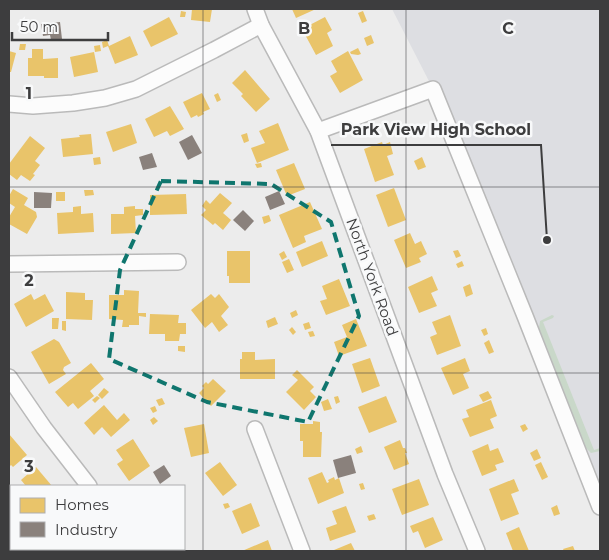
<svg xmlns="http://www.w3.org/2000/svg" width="609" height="560" font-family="Montserrat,sans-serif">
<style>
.built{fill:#dddee2}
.green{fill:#c9d8c9}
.homes{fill:#e9c46a}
.industry{fill:#8a817c}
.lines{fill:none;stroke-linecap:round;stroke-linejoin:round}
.minor-casing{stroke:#bababa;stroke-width:18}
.minor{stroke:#fcfcfc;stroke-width:15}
.marked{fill:none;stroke:#0f766e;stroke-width:4;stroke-dasharray:10 6;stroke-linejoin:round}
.grid{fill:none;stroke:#3d3d3e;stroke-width:1;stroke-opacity:0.55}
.labels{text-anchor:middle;stroke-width:5;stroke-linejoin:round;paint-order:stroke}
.street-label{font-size:15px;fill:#3d3d3e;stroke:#f8f9fa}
.grid-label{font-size:16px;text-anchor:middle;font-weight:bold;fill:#3d3d3e;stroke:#f8f9fa;stroke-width:5;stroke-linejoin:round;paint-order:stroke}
.leader{fill:none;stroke:#3d3d3e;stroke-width:2}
.callout-dot{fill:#3d3d3e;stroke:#f8f9fa;stroke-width:2}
.callout-label{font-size:16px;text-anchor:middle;font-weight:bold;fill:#3d3d3e;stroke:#f8f9fa;stroke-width:5;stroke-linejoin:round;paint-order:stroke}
</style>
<rect width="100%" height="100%" fill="#ececec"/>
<path class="built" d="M392,9H600V506L433,89Z"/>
<path class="green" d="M552,315L554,316L553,318L543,322L594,450L600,448V451L591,453L586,448L539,328L540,321Z"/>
<g class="homes">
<path d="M192,9H212L210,22L191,20Z"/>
<path d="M292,9H316L296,18Z"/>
<path d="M181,11L186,12L185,17H180Z"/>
<path d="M363,11L367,21L362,23L358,13Z"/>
<path d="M169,17L178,34L151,47L143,31Z"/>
<path d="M325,17L332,30L327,33L333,46L316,55L302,29Z"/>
<path d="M371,35L374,43L367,46L364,38Z"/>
<path d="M130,36L138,55L115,64L108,46L103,48L102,42L107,40L109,46Z"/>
<path d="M20,44H26L25,50H19Z"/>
<path d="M100,45L101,51L95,52L94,46Z"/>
<path d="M358,48L361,54L358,55L351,54L350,52Z"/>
<path d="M32,49H43V59L58,58V78H44V76H28V58H32Z"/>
<path d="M9,51L16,53L11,72H9Z"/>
<path d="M348,51L363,80L340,93L330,76L337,72L331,61Z"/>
<path d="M94,52L98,72L74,77L70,57Z"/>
<path d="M245,70L270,99L256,112L241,96L243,94L232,83Z"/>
<path d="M202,93L210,109L203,112L204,114L198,117L197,115L191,118L183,102Z"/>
<path d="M218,93L221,100L217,102L214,95Z"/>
<path d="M170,106L184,129L170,136L167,131L154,137L145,119Z"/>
<path d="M278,123L289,150L257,163L251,148L265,143L259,131Z"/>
<path d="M131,124L137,143L113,152L106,132Z"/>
<path d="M247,133L249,141L244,143L241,135Z"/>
<path d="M91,134L93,154L63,157L61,139L80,137L79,135Z"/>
<path d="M30,136L45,148L35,161L40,165L33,174L35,175L30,181L21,175L17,180L9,174L10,167L9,164Z"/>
<path d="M382,142L383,145L390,142L393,154L387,156L394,175L375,182L364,149Z"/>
<path d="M100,157L101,164L94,165L93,158Z"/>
<path d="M422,157L426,167L418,170L414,161Z"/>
<path d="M261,163L262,167L257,168L255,164Z"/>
<path d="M294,163L305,189L287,196L276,170Z"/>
<path d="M394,188L406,220L388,227L376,195Z"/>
<path d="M13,189L28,198L24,205L36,212L37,217L27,234L9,224V217L15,207L9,203V196Z"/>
<path d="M84,190H93L94,195L85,196Z"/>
<rect x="56" y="192" width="9" height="9"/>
<path d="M220,193L232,203L223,213L231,220L223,230L215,223L213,225L201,215L206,210L202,206L206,200L210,204Z"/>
<path d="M186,194L187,214L150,215V195Z"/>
<path d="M310,202L322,229L304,236L306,242L293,248L279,215Z"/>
<path d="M81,206V214L93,213L94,232L58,234L57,213L73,212V207Z"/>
<path d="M135,206V209H143V215L135,216L136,233L111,234V214H124V207Z"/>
<path d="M269,215L271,221L264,224L262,217Z"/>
<path d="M410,233L415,244L421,241L427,254L419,258L421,262L406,268L394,240Z"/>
<path d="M322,241L328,256L302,267L296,252Z"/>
<path d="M458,250L461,256L456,258L453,251Z"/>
<path d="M227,251H250V283H229V276H227Z"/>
<path d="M284,251L287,257L282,260L279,254Z"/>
<path d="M289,259L294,270L287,273L282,262Z"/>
<path d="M462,261L464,266L458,268L456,264Z"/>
<path d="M432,276L438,290L431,293L437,306L419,313L408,287Z"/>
<path d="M339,279L350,306L326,315L320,301L327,299L322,286Z"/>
<path d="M470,284L473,294L466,297L463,287Z"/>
<path d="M124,290L139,291L138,313H146V317L139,316V325H129V327H122L123,320L109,319V295H124Z"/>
<path d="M66,292L85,293V300H93L92,320L66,319Z"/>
<path d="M31,294L34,300L45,294L54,311L26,327L14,304Z"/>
<path d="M211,294L215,298L219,294L229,307L221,316L228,325L219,332L212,322L205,328L191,310Z"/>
<path d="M296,310L298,315L292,318L290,313Z"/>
<path d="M150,314L179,315L178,323H186V334H180L179,341H165V334H149Z"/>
<path d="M450,315L461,346L437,355L430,337L437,334L432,322Z"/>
<path d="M275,317L278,324L268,328L266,321Z"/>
<path d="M52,318H59L58,329H52Z"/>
<path d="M356,319L367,346L339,356L334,342L347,337L342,325Z"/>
<path d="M62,321H66V331L62,330Z"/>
<path d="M309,322L311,328L305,330L303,324Z"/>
<path d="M292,327L296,332L293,335L289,330Z"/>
<path d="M486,328L488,334L484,336L481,330Z"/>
<path d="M313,331L315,336L310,337L308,332Z"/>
<path d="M54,339L59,342L71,363L64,367L63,370L66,374L49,384L31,352Z"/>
<path d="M489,340L494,352L489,354L484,343Z"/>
<path d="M178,346H185V352L178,351Z"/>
<path d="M242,352H255V360L275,359V379H240V359H242Z"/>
<path d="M370,358L380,386L362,393L352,364Z"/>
<path d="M465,358L470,371L463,374L469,388L453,395L441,368Z"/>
<path d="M91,363L104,379L90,391L94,396L78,409L73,403L68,407L55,392Z"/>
<path d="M297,370L314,387L310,391L316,397L304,410L286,392L298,380L292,375Z"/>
<path d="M213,379L226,391L211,406L199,393L204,388L202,386L206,382L208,384Z"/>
<path d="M104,388L109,392L102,399L98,395Z"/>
<path d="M488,391L492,398L483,402L479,395Z"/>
<path d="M97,396L100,398L95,403L92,400Z"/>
<path d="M338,396L340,402L336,404L334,397Z"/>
<path d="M386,396L397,422L369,433L358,407Z"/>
<path d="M162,398L165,404L159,406L156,400Z"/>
<path d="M328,399L332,409L324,411L321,402Z"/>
<path d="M491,400L497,416L490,419L494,428L470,437L462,419L469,417L466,410Z"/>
<path d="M104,405L117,420L124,413L130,420L111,437L102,427L94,435L84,423Z"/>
<path d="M155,406L157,411L153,413L150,408Z"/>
<path d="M154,417L158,421L153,425L150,420Z"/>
<path d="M313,421L320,422V432H322L321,457H303V441H300V424H313Z"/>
<path d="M204,424L209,453L191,457L184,428Z"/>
<path d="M525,424L528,429L523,432L520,426Z"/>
<path d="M9,434L27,455L13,467L11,465L9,467Z"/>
<path d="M133,439L150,466L129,481L117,464L123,460L116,450Z"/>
<path d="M400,440L403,448H405L407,453H405L409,464L394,470L384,447Z"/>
<path d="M488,444L490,451L498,448L504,462L495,465L497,470L482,476L472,451Z"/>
<path d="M361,446L363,452L357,454L355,449Z"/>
<path d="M537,449L541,458L534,461L530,453Z"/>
<path d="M220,462L237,485L223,496L205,473Z"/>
<path d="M541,462L548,477L542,480L535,465Z"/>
<path d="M36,467L52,486H26L21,480Z"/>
<path d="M322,472L327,483L329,482L328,480L334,477L335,480L339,478L344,493L318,504L308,478Z"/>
<path d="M419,479L429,505L402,515L392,489Z"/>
<path d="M514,479L519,491L511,494L519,514L501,521L489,489Z"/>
<path d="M363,483L365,489L361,490L359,484Z"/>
<path d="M228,503L230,507L225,509L223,504Z"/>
<path d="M251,503L260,526L242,534L232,511Z"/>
<path d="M557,505L560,514L554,516L551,508Z"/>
<path d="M346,506L356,532L330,541L326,528L337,524L332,511Z"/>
<path d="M374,514L376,519L369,521L367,516Z"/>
<path d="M433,517L443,540L425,548L418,531L413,533L410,526Z"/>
<path d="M519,527L529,551H513L506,533Z"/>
<path d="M268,540L272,551H242Z"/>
<path d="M351,543L355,551H334V550Z"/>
<path d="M573,546L575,551H564L563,549Z"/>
<rect x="67" y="549" width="20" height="2"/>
<path d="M154,549H174L175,551H155Z"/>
</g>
<g class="industry">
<path d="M60,22L62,39L51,40L50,35L43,36L41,24Z"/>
<path d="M192,135L202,153L188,160L179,142Z"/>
<path d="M152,153L157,167L143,170L139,157Z"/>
<path d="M279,191L285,204L270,210L265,197Z"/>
<path d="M34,192L52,193L51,208H34Z"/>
<path d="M243,210L254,221L245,231L233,220Z"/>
<path d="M351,455L356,473L338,478L333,460Z"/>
<path d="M164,465L171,476L160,484L153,472Z"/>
<path d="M9,507L11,510V524L9,527Z"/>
</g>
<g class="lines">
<g class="minor-casing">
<g id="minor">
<path d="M255,9L261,25L318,131L445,474L477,551"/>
<path d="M9,104L33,106L73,103L105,98L136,89L214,50L261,25"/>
<path d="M318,131L433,89L525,316L600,507"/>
<path d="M9,264L178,262"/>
<path d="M9,377L44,428L89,486"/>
<path d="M255,429L302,551"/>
<path d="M124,549L125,551"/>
</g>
</g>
<use href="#minor" class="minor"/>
</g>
<path class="marked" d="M161,181L271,184L331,222L359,316L308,422L207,402L109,359L120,270Z"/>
<path class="grid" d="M203,9V551M406,9V551M9,187H600M9,373H600"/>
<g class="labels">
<g class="street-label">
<text transform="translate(372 277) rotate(70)" y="5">North York Road</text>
</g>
</g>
<g class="grid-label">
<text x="304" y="34">B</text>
<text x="508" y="34">C</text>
<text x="29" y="99">1</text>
<text x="29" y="286">2</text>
<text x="29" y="472">3</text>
</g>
<path class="leader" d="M547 240L541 145H331"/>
<circle class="callout-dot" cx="547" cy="240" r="5"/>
<g class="callout-label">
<text x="436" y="135">Park View High School</text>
</g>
<rect width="609" height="560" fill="none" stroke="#3d3d3e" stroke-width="20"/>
<rect x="10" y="485" width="175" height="65" fill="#f8f9fa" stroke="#adaeaf"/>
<rect x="20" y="498" width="25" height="15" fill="#e9c46a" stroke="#adaeaf"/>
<text x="55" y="510" font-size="15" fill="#3d3d3e">Homes</text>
<rect x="20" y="522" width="25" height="15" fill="#8a817c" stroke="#adaeaf"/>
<text x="55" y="535" font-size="15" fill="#3d3d3e">Industry</text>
<path d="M12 32v8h96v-8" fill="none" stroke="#3d3d3e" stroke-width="2.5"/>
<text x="20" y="32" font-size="15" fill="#3d3d3e" stroke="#f8f9fa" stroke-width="4" paint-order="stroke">50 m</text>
</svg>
